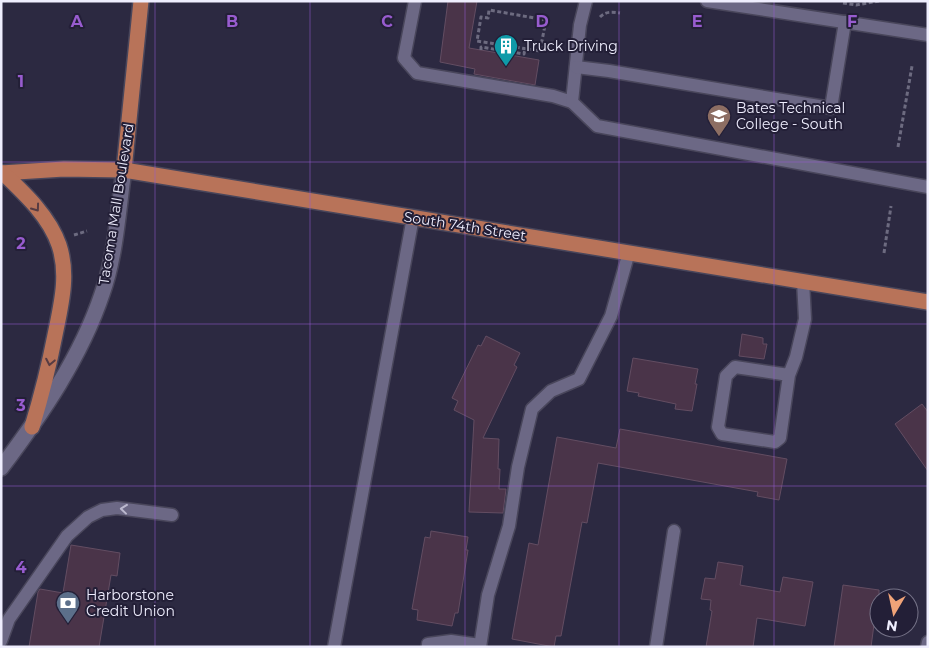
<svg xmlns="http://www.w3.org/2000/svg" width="929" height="648" font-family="Montserrat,sans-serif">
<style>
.building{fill:#4a3449;stroke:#634d62}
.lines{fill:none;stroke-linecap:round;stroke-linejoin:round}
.lane-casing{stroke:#49465b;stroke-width:15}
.secondary-casing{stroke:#49465b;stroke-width:18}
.primary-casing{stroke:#49465b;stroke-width:18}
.path{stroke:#6d6b80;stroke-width:3;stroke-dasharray:4 2.5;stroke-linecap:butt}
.lane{stroke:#6c6885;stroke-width:12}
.secondary{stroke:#6c6885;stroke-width:15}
.primary{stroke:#b87359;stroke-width:15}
.oneway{stroke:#573c43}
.oneway2{stroke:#bbb8ce}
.grid{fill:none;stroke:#985ccf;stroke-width:1;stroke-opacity:0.55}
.labels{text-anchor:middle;stroke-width:4;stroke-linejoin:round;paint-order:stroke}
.poi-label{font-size:14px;fill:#efeefe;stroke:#231f37;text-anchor:start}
.street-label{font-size:14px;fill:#efeefe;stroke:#231f37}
.grid-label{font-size:16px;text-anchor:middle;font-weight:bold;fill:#985ccf;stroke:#231f37;stroke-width:4;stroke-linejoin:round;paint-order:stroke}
</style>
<rect width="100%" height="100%" fill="#2c2941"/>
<g class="building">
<path d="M448,1H477L469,48L539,60L535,85L474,74L475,69L440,62Z"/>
<path d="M742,334L763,338V344H767L764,359L739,356Z"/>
<path d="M486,336L520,353L514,365L517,367L483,438L499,439L498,469H500L499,489H506L503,513L469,512L474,420L454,410L458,401L452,398L478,345L481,346Z"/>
<path d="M633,358L698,369L695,384H697L692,411L675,409L676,404L638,396L639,393L627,391Z"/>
<path d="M922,404L928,412V471L895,424Z"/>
<path d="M620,429L787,459L779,500L757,496L758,492L598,463L587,523L582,522L561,636H556L554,647L512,639L529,543L538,545L557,437L616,448Z"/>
<path d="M431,531L468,537L466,550H468L458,613H455L452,626L417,620L418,610L412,609L425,537L430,538Z"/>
<path d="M71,545L120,553L117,576L111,575L99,647H29L38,592L40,589L63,593Z"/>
<path d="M718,562L743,566L740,585L780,592L783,577L813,582L805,626L757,618L753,647H706L712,611L710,610L711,600L701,599L705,578L715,579Z"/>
<path d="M843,585L879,590V618L875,617L871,647H834Z"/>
</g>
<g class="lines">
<g class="lane-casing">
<g id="lane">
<path d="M415,1L404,58L417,73L553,96L572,102"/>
<path d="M586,1L580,25L572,102L597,126L928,187"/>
<path d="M707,1L928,35"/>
<path d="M576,67L609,71L831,108L845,22"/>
<path d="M789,375L735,367L726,376L718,427L722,434L775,442L780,438L789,375L796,357L805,319L803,281"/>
<path d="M1,641L9,619L67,536L88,517L102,510L117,508L172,515"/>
<path d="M334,647L413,217"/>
<path d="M428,647V644L451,641L480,645"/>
<path d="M480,647L488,595L509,526L518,467L532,409L551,391L579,379L611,316L629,252"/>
<path d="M656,647L674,531"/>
<path d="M927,647L928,642"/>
</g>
</g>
<g class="secondary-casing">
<path id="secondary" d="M1,468C41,415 81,357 102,294C116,255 118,211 124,170"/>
</g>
<g class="primary-casing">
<g id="primary">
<path d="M124,170L141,1"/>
<path d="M1,173L64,169L124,170L928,302"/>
<path d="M3,173C24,193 49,216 59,245C69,275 61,305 55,335C49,366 41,397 32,427"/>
</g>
</g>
<g class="path">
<path d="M843,3L856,5L879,1"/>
<path d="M600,17C606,11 612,12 620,13"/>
<path d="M546,20L489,10L488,18L481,17L477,41L540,51L546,20V17"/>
<path d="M481,50V47L524,54L525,49"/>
<path d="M898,147L912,66"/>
<path d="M74,235L87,231"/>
<path d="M884,253L891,206"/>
</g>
<use href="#lane" class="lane"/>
<use href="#secondary" class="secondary"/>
<use href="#primary" class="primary"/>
</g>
<defs><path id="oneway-chevron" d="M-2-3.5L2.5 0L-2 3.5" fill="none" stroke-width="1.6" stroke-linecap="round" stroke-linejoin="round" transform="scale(1.25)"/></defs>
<g class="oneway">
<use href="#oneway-chevron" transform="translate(36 208) rotate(54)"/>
<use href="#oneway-chevron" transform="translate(50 362) rotate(101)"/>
</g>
<use class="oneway2" href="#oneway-chevron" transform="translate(124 509) rotate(-174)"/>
<path class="grid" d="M155,1V647M310,1V647M465,1V647M619,1V647M774,1V647M1,162H928M1,324H928M1,486H928"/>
<defs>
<g id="building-pin" transform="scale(1.25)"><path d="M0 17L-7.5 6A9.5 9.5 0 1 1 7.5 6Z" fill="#0f9aa8" stroke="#231f37"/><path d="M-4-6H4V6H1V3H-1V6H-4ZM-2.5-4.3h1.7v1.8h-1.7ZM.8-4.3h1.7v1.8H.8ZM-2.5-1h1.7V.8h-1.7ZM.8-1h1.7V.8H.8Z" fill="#fff"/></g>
<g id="university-pin" transform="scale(1.25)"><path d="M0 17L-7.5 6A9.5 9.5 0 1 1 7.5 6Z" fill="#8d6e63" stroke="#231f37"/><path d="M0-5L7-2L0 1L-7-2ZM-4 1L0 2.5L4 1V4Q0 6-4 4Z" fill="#fff"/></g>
<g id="bank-pin" transform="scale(1.25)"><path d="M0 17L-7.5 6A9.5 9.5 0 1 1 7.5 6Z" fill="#5c6f8a" stroke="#231f37"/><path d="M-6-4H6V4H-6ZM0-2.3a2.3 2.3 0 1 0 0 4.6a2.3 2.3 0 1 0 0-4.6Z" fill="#fff"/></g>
</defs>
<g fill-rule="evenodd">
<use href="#building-pin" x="506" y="46"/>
<use href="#university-pin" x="719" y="116"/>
<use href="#bank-pin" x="68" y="603"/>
</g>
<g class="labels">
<g class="poi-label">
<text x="524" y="51">Truck Driving</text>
<text x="736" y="113">Bates Technical<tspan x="736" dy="16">College - South</tspan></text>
<text x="86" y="600">Harborstone<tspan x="86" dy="16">Credit Union</tspan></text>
</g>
<g class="street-label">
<text transform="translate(116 204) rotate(-81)" y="5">Tacoma Mall Boulevard</text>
<text transform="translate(465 226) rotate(9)" y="5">South 74th Street</text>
</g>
</g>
<g class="grid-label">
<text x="77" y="27">A</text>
<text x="232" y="27">B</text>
<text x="387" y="27">C</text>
<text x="542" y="27">D</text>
<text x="697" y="27">E</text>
<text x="852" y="27">F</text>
<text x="21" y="87">1</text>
<text x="21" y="249">2</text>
<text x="21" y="411">3</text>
<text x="21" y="573">4</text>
</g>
<rect width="929" height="648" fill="none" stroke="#efeefe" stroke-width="5"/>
<g transform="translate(894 613) rotate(189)"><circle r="24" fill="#231f37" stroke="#757287"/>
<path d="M0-4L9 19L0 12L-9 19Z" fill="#f0a378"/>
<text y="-8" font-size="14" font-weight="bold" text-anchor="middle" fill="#efeefe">N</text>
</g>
</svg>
